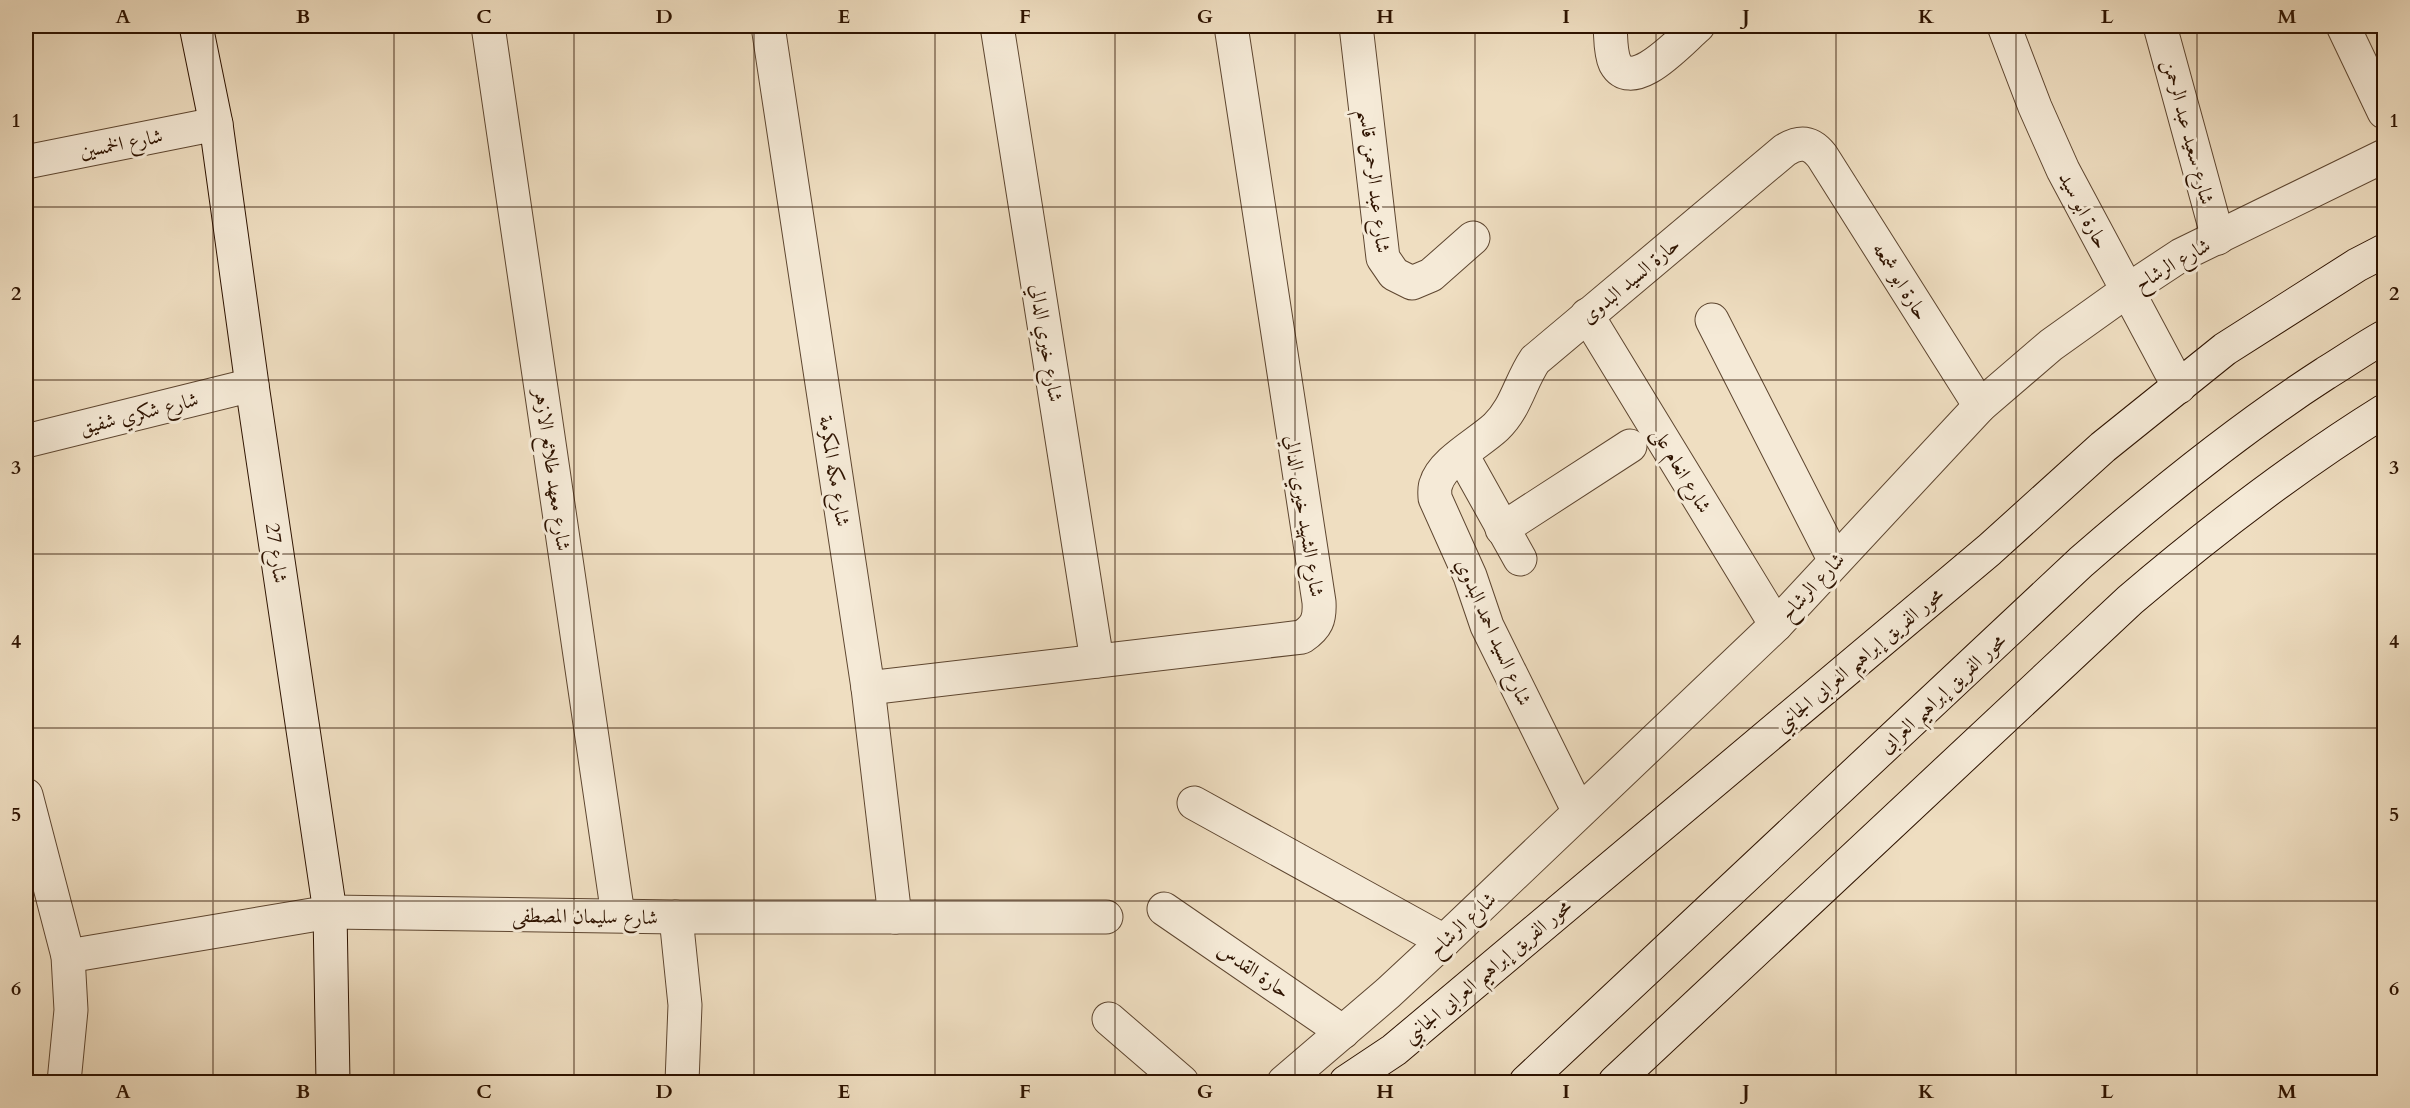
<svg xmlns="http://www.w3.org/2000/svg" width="2410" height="1108" font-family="Cardo,Amiri,serif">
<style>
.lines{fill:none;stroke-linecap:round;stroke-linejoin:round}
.street-casing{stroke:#5e4630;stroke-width:35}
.secondary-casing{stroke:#2e1300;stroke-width:35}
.street{stroke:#f5ead7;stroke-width:33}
.secondary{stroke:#f5ead7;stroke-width:33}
.grid{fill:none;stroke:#2e1300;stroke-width:1.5;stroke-opacity:0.55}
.labels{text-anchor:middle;stroke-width:6;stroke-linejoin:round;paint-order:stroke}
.street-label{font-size:20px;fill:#2e1300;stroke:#f5ead7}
.neatline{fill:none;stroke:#2e1300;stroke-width:2}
.grid-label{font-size:20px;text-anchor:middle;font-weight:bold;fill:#2e1300}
</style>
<rect width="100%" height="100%" fill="#efdec1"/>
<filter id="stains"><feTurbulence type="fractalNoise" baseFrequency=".00333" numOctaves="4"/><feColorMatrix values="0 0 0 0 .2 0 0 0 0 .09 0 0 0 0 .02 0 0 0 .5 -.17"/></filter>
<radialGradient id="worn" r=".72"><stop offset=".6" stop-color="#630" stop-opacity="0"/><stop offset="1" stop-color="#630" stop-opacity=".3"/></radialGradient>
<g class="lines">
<g class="street-casing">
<g id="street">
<path d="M488,26L618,915"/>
<path d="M768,26L868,688L895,917"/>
<path d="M997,26L1097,661"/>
<path d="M1356,26L1383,258L1394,274L1412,283L1431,275L1473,238"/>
<path d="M1610,26C1611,37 1610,52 1615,63C1633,96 1682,39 1698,26"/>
<path d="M2004,26L2035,107L2063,170L2179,387"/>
<path d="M2160,26L2218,238"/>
<path d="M2343,26L2384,112"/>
<path d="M26,162L216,124"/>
<path d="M1587,315L1776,625"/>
<path d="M1712,320L1835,561"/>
<path d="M26,441L252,385"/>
<path d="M1462,455L1520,559"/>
<path d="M1502,529L1630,446"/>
<path d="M868,688L1302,637C1317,627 1320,619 1319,602L1231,26"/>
<path d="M26,795L68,956L71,1010L64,1082"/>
<path d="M1194,803L1444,941"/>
<path d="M1579,812L1487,626L1470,576L1435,498C1435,494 1434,488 1436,484C1442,462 1479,443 1496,427C1516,408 1520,382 1535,360L1785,150C1800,141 1811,142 1822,156L1980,406"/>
<path d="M1164,909L1343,1032"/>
<path d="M676,917L685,1005L682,1082"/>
<path d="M68,956L330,912L676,917H1106"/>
<path d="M1109,1019L1182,1082"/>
<path d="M1284,1082L1388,993L1444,941L1776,625L1980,406L2051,345L2128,290L2181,255L2384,156"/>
</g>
</g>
<g class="secondary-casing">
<g id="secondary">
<path d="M196,26L216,124L252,385L330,912L333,1082"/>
<path d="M1346,1082L1394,1050L1989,550L2103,447L2225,349L2357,265L2384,251"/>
<path d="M1526,1082L2081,562C2159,494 2239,429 2326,373C2346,361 2364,348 2384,337"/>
<path d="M1615,1082L2130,600C2211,531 2294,467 2384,411"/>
</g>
</g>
<use href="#street" class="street"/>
<use href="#secondary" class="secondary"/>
</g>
<path class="grid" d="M213,26V1082M394,26V1082M574,26V1082M754,26V1082M935,26V1082M1115,26V1082M1295,26V1082M1475,26V1082M1656,26V1082M1836,26V1082M2016,26V1082M2197,26V1082M26,207H2384M26,380H2384M26,554H2384M26,728H2384M26,901H2384"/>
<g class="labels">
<g class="street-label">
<text transform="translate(2189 132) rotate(75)" y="7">شارع سعيد عبد الرحمن</text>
<text transform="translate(121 143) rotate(-11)" y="7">شارع الخمسين</text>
<text transform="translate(1375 181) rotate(83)" y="7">شارع عبد الرحمن قاسم</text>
<text transform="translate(2084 210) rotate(62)" y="7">حارة ابو سيد</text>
<text transform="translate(2172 264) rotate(-30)" y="7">شارع الرشاح</text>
<text transform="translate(1630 280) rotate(-40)" y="7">حارة السيد البدوى</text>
<text transform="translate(1901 281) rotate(58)" y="7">حارة ابو شمعه</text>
<text transform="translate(1047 343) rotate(81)" y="7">شارع خيري الدالي</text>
<text transform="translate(139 413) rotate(-14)" y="7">شارع شكري شفيق</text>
<text transform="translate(553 470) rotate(82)" y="7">شارع معهد طلائع الازهر</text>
<text transform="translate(1682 470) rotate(59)" y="7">شارع انعام على</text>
<text transform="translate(835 471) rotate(81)" y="7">شارع مكه المكرمة</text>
<text transform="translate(1305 516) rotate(81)" y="7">شارع الشهيد خيري الدالي</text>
<text transform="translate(277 553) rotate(82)" y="7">شارع 27</text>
<text transform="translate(1812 586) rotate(-47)" y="7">شارع الرشاح</text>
<text transform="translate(1494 632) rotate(66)" y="7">شارع السيد احمد البدوي</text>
<text transform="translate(1859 659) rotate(-40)" y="7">محور الفريق إبراهيم العرابى الجانبي</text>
<text transform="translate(1942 693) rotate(-43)" y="7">محور الفريق إبراهيم العرابى</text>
<text transform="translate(585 916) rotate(1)" y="7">شارع سليمان المصطفى</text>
<text transform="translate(1462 924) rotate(-43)" y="7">شارع الرشاح</text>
<text transform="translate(1254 970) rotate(34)" y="7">حارة القدس</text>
<text transform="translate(1487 971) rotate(-40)" y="7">محور الفريق إبراهيم العرابى الجانبي</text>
</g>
</g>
<rect width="2410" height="1108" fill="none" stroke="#efdec1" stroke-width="66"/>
<rect x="33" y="33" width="2344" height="1042" class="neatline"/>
<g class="grid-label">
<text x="123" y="23">A</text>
<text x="303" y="23">B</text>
<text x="484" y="23">C</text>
<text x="664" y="23">D</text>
<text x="844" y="23">E</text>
<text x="1025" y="23">F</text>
<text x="1205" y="23">G</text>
<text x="1385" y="23">H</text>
<text x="1566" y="23">I</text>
<text x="1746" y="23">J</text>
<text x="1926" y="23">K</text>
<text x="2107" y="23">L</text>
<text x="2287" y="23">M</text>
<text x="16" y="127">1</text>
<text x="2394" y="127">1</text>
<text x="16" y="300">2</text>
<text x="2394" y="300">2</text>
<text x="16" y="474">3</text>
<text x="2394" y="474">3</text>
<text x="16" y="648">4</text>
<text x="2394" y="648">4</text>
<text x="16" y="821">5</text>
<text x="2394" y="821">5</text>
<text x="16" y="995">6</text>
<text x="2394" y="995">6</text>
<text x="123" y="1098">A</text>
<text x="303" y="1098">B</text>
<text x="484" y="1098">C</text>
<text x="664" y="1098">D</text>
<text x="844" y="1098">E</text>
<text x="1025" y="1098">F</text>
<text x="1205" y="1098">G</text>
<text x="1385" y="1098">H</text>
<text x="1566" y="1098">I</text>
<text x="1746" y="1098">J</text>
<text x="1926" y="1098">K</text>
<text x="2107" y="1098">L</text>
<text x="2287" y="1098">M</text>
</g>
<rect width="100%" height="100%" filter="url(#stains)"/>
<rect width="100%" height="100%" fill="url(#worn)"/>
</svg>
